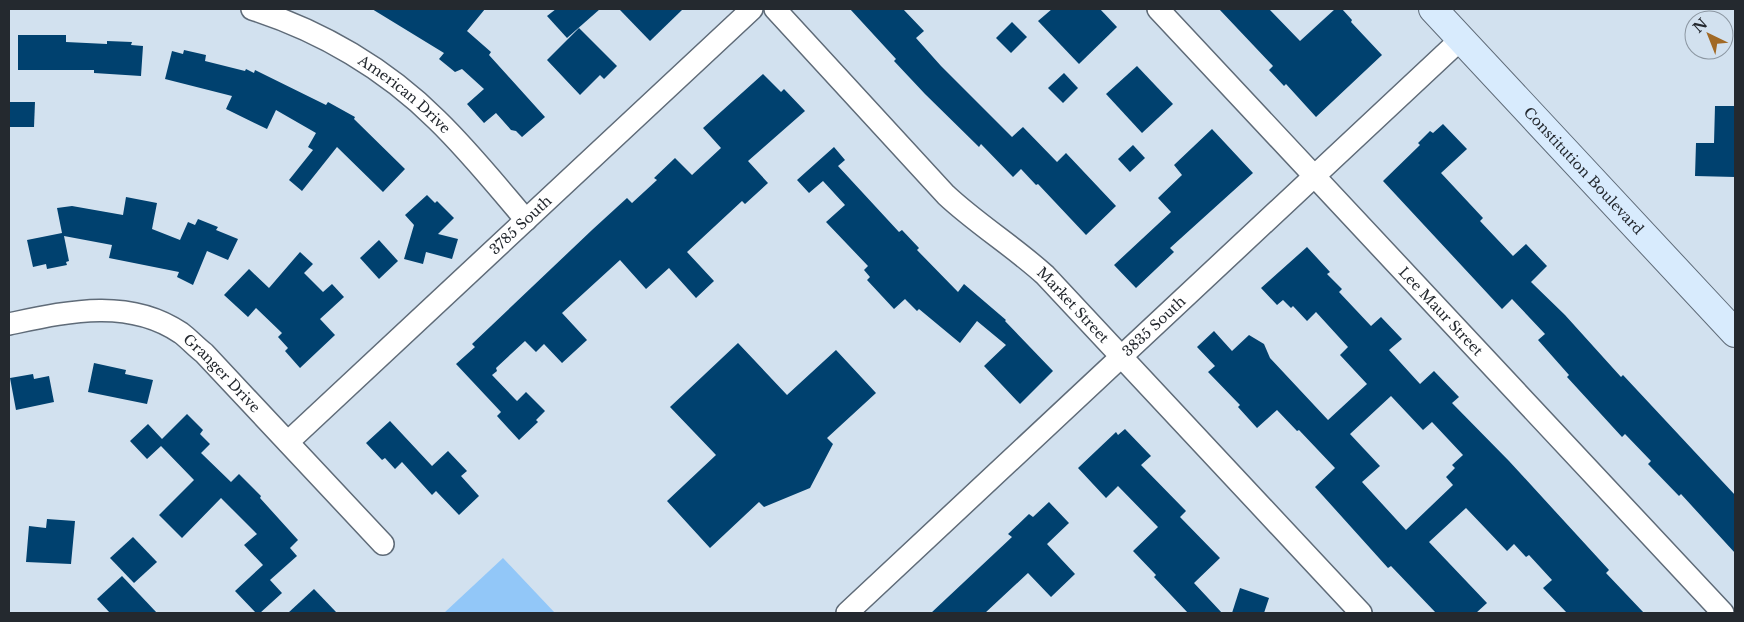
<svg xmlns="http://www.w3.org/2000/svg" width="1744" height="622" font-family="'Libre Baskerville',serif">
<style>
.green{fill:#92c7f8}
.building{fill:#00416f;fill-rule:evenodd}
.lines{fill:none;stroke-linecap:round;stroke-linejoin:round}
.street-casing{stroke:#5f6b78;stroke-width:24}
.secondary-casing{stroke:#5f6b78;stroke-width:30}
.street{stroke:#fff;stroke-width:21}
.secondary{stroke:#d8ebfd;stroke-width:28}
.labels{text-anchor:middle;stroke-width:5;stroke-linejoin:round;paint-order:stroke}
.street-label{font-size:14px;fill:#24292f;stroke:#d2e1ef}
</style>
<rect width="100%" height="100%" fill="#d2e1ef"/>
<path class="green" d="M503,558L555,613H444Z"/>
<g class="building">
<path d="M372,9H485L467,31L491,52L489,55L545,117L522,137L516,131L511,130L496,113L484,123L467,104L484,89L462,69L455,72L439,59L444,53Z"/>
<path d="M556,9H600L567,38L547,16Z"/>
<path d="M619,9H683L650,41Z"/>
<path d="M850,9H903L924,31L916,38L941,66L1012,137L1023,127L1057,162L1066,153L1116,206L1086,235L1038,184L1036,185L1021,169L1013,177L981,144L979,147L925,94L894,61L896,59Z"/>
<path d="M1052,9H1100L1117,27L1079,64L1038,21Z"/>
<path d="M1219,9H1269L1300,41L1335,9H1342L1352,20L1351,22L1382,55L1316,117L1286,84L1284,86L1269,70L1273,66Z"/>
<path d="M1012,22L1027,37L1011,53L996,38Z"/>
<path d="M579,28L617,66L604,79L600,75L580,95L547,60Z"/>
<path d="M18,35H66V42L107,44V41L132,42L131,45L143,46L141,76L94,73V70H18Z"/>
<path d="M184,50L206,55L205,61L245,71L246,69L254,73L255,70L326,105L328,102L355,117L354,119L405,169L383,192L337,147L302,191L289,180L313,150L308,147L316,133L276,110L267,129L226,109L232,96L165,79L172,51L183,54Z"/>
<path d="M1137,66L1173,104L1142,133L1106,94Z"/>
<path d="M1064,73L1078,88L1063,103L1048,88Z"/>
<path d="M763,74L781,92L784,89L805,111L748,161L768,183L745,204L742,201L687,252L714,281L696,298L669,268L646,289L620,260L562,313L587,340L562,363L544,344L536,352L525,341L496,368L497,371L492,375L515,399L517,401L526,392L545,411L536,420L538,422L519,440L497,416L501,412L456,364L475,347L472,344L592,230L627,198L632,203L657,180L654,178L675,158L692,175L721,148L703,128Z"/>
<path d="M9,102H35L34,127H9Z"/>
<path d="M1715,106H1735V177L1695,176L1696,143H1714Z"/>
<path d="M1443,124L1467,149L1441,173L1483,218L1480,221L1513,256L1526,244L1547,266L1531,282L1565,315L1621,377L1623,375L1735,495V553L1681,494L1679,496L1648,464L1651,461L1625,434L1622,437L1567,377L1569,375L1538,340L1545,334L1512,299L1502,309L1383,181L1420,145L1418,143L1430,131L1433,133Z"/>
<path d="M1212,129L1253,173L1170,248L1174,252L1136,288L1114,265L1171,212L1158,198L1182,175L1174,165Z"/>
<path d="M1133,145L1145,158L1130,172L1118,159Z"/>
<path d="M834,147L845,160L838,166L899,232L902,230L919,248L917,250L958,292L964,284L1006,320L1005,321L1053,371L1020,404L984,366L1006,345L977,321L960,343L919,309L917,311L905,299L894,309L867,280L870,277L864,270L868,266L826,222L845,205L823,181L809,193L797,180Z"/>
<path d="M427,195L435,203L437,201L454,218L438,234L458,239L452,259L426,252L423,264L404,259L414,225L405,215Z"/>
<path d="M126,197L157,203L152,229L180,240L188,222L195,225L198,219L218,227L216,230L238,239L228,260L207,251L193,285L177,277L179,272L109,258L112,245L64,236L69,261L66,262L67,265L47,269L46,264L33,267L27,240L62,233L57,208L72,206L123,215Z"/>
<path d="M379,240L398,261L379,279L360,258Z"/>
<path d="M1307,247L1330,272L1327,274L1342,289L1339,292L1371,326L1381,317L1402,339L1389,350L1420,384L1434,371L1459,397L1452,403L1509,461L1609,570L1606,573L1644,613H1567L1543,588L1552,580L1529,555L1526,557L1514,544L1507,551L1466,508L1429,542L1487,603L1476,613H1436L1391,566L1388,568L1315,487L1335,468L1299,430L1297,431L1277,410L1257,428L1238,407L1240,405L1208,372L1215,366L1197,347L1214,331L1232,351L1249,335L1264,344L1270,358L1328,420L1367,384L1340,355L1348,347L1316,312L1307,321L1293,306L1291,308L1283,300L1277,305L1261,288ZM1391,396L1423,430L1432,422L1463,455L1452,465L1455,468L1446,477L1453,485L1406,530L1362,482L1380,466L1350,434Z"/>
<path d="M300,252L313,264L304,273L323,292L332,284L344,297L320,319L335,335L300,368L285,351L288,348L278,337L282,333L256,308L248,317L224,295L249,269L269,288Z"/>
<path d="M738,343L787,395L836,350L876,393L827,438L833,444L810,488L764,507L759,502L710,548L667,501L716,455L670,407Z"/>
<path d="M94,363L126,370L125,374L153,380L147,404L88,392Z"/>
<path d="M33,374L34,379L49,376L54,402L16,410L10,378Z"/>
<path d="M187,414L203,430L200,434L210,444L201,453L231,482L239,474L261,496L260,498L298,540L290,548L297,556L270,580L282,593L260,613H256L235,591L263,565L244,545L257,534L221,498L182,538L159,515L194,480L161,446L147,459L130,441L148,424L162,439Z"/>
<path d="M390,421L432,466L448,451L467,471L461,476L479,496L459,515L436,491L432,495L402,462L395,469L385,458L382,460L366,443Z"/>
<path d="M1125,429L1151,456L1141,465L1186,511L1180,517L1220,558L1194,583L1222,613H1188L1154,577L1156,575L1133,551L1158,527L1118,486L1106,498L1078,468L1116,432L1118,435Z"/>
<path d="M1049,502L1069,523L1047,544L1075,574L1051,597L1028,573L985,613H931L1012,537L1008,534L1029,514L1033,517Z"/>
<path d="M47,519L75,521L71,564L26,562L29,526L46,528Z"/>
<path d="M133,537L157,562L134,583L110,558Z"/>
<path d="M122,576L157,613H110L97,599Z"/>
<path d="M1240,588L1269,598L1264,613H1232Z"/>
<path d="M314,589L337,613H288Z"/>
</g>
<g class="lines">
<g class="street-casing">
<g id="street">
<path id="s1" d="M252,9C321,31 386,69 437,120C469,151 497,186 526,220"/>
<path id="s2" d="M775,9L946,195C977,224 1013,246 1045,275L1361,613"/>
<path id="s3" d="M1158,9L1723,613"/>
<path id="s4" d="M9,324C66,312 128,297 181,333C189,339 196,347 204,353L383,544"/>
<path id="s5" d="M288,442L752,9"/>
<path id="s6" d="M847,613L1461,39"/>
</g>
</g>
<g class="secondary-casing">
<g id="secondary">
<path id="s7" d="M1433,9L1735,333"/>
</g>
</g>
<use href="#street" class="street"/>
<use href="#secondary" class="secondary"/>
</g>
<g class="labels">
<g class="street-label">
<text dy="5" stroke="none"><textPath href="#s1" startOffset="176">American Drive</textPath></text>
<text dy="5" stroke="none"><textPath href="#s7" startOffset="221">Constitution Boulevard</textPath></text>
<text dy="5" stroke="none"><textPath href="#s5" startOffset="318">3785 South</textPath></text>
<text dy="5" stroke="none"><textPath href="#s2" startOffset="421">Market Street</textPath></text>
<text dy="5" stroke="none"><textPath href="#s3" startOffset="414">Lee Maur Street</textPath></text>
<text dy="5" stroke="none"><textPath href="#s6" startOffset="420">3835 South</textPath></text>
<text dy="5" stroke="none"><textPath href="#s4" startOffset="235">Granger Drive</textPath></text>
</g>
</g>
<rect width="1744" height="622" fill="none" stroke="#24292f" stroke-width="20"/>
<g transform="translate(1709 35) rotate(317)"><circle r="24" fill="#d2e1ef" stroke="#8c97a2"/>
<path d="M0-4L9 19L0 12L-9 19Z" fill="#a16925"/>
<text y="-8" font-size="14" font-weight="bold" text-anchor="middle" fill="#24292f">N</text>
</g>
</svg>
